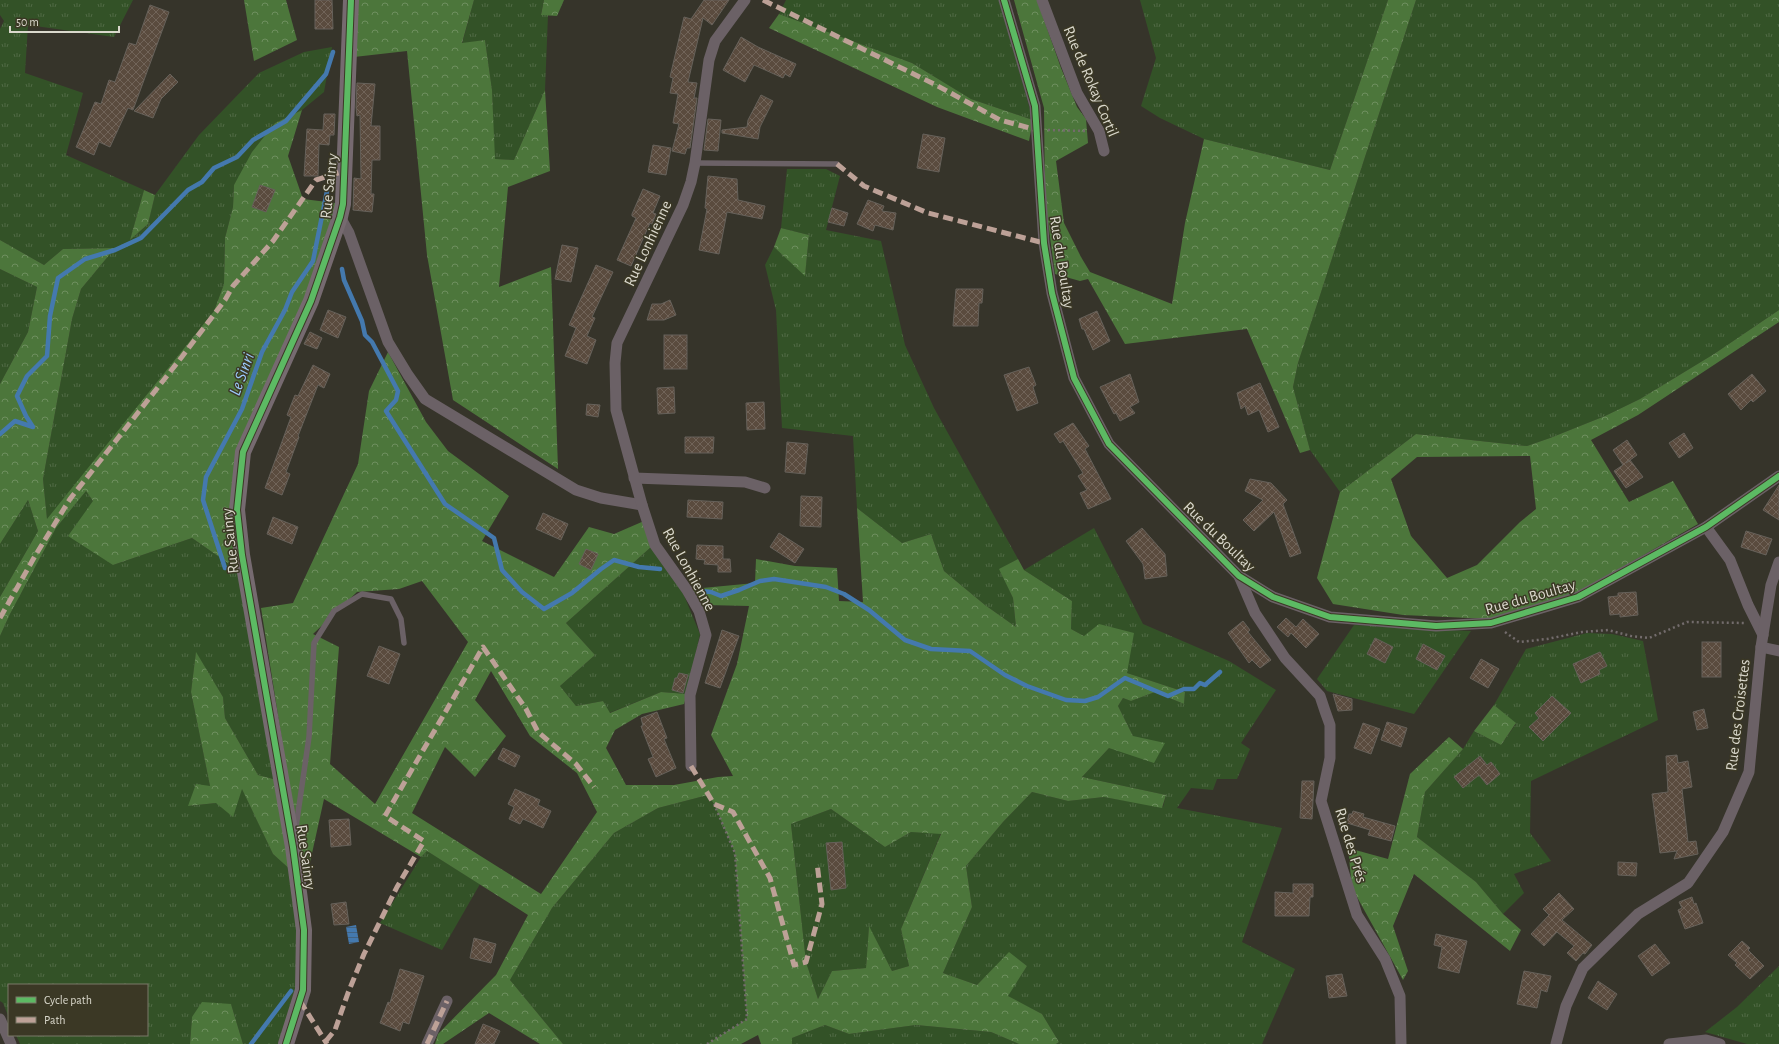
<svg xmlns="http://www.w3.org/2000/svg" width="1779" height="1044" font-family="'Alegreya Sans',sans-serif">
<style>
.grass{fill:url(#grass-tufts)}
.forest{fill:url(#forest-crowns);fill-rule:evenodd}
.water{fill:url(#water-rules)}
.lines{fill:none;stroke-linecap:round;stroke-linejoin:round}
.stream{stroke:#4479ae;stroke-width:4.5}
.building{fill:url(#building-cross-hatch);stroke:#66615a}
.path{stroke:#736c6c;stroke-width:2.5;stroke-dasharray:2 3;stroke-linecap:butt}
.lane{stroke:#6b6166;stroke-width:5.5}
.street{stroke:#6b6166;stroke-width:11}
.secondary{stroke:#766a70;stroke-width:16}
.quiet{stroke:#bda197;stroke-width:5;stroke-dasharray:10 5;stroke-linecap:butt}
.cycleway-casing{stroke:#3b3825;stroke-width:8}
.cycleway{stroke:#5cba63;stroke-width:6}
.labels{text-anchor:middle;stroke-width:3;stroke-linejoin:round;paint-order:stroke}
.street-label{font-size:16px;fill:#dad8cc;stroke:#3b3825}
.water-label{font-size:17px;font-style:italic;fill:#9bc9f9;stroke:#3b3825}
</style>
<defs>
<pattern id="grass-tufts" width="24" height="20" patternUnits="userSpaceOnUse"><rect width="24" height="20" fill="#335227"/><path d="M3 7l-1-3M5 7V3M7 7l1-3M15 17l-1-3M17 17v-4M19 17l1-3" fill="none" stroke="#506a45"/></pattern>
<pattern id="forest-crowns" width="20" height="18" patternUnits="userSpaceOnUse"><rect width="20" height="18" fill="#4c763b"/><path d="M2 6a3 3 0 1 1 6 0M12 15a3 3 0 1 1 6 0" fill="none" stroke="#6e8f5f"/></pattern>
<pattern id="water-rules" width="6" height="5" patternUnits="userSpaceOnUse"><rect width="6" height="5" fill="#4479ae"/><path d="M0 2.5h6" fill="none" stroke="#436381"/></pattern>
<pattern id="building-cross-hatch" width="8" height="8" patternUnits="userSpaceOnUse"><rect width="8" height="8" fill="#5a4b3e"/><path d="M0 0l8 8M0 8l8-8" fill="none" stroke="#716459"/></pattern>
</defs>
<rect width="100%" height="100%" fill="#36342a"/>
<g class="grass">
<path d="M0,0H133L114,37L28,25L25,73L83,93L66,155L144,190L130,240L148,224L155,195L199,135L259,73L304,52L332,47L324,92L302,110L275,123L234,185L233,207L225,238L224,284L214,311L47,520L43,479L72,319L81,289L115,248L63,249L44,265L0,240V29L4,21L0,15Z"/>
<path d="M474,0H544L541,14L548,15L545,90L514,160L494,159L492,90L485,40L462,44Z"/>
<path d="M786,0H999L1033,120L971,99L912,63L779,14Z"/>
<path d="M1140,0H1388L1330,170L1204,139L1160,118L1141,106L1156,58Z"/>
<path d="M1416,0H1779V310L1714,354L1640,399L1605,416L1550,438L1527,446L1416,434L1340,492L1310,450L1293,387L1298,363Z"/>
<path d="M787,169H826L840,176L826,230L881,241L905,345L934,408L1018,559L1000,569L1013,598L1016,627L985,605L944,571L931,534L902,543L857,508L853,436L782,428L776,310L765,265L774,247L805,275L809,235L781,228Z"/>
<path d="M0,269L37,287L28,332L0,384Z"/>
<path d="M86,491L93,501L113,565L192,538L238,570L277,780L258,775L225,718L223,697L196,653L191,692L210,786L189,806L216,803L242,788L273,854L294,873L297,933V993L279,1044H243L231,1004L192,1017L190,1044H20L16,1035H147V985H9V1018L3,1003L0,1001V636L10,614L56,528Z"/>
<path d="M28,500L38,531L0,597V544Z"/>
<path d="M1094,528L1143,624L1229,661L1276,690L1241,743L1250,749L1237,779H1217L1213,790L1191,788L1177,808L1282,828L1242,942L1295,969L1262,1044H1056L1059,1042L1042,1014L1007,996L1027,966L1009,953L977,985L943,973L972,907L966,866L1003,822L1032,792L1068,801L1104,797L1163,807L1166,795L1082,777L1109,748L1133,736L1118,706L1123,698L1131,701L1155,692L1184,704L1185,692L1127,673L1084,636L1071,629L1072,601L1024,570Z"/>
<path d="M651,547L683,593L700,634L687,694L661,692L609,713L603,701L576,706L560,686L595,655L566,623Z"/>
<path d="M1354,625L1471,631L1414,714L1327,691L1317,679Z"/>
<path d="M1587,633L1612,634L1643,641L1658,720L1531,781L1530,833L1551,861L1514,874L1524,893L1503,914L1476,882L1417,837L1425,792L1463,749L1474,731L1501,745L1516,724L1494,705L1526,649Z"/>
<path d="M708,795L714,804L735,853L747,1019L707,1044H563L510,980L552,908L614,833L658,808Z"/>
<path d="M831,809L885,847L911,832L941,833L901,929L909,966L892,971L869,927L866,968L832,971L818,999L806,962L791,824Z"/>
<path d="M427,851L480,884L442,950L380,923L421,857Z"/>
<path d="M1779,966V1044H1747L1705,1032L1737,1007Z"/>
<path d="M825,1025L849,1034L916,1025L991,1032L1019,1044H792V1038Z"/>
</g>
<g class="forest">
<path d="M244,0H286L297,40L254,61Z"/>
<path d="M356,0H474L462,43L485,40L492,90L495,159L514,160L545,90L550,171L508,187L499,287L551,267L558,469L453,400L427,255L407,51L354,57Z"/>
<path d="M544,0H564L557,16L541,15Z"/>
<path d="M1014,0H1037L1061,68L1077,107L1086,119L1088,143L1056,161L1064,223L1081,257L1090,272L1172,304L1185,223L1204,139L1330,170L1388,0H1416L1298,363L1293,387L1310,450L1300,453L1247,329L1125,344L1088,279L1080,281L1055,274L1045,200L1044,108Z"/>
<path d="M779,14L912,63L971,99L1033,120L1029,141L937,107L769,28Z"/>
<path d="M302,110L288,156L303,199L343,204L243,452L238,570L192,538L113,565L68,536L93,501L86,491L56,528L10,614L0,636V597L38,531L28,500L0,544V384L28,332L37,287L0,269V240L44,265L63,249L115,248L81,289L72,319L43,479L47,519L214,311L224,284L225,238L233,207L234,185L252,152L275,123Z"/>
<path d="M144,190L155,195L148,224L130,240Z"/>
<path d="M781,228L809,235L805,276L774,247Z"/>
<path d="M1779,310V322L1638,415L1591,440L1629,502L1673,481L1698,524L1577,593L1491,619L1403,615L1333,604L1317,578L1340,492L1416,434L1527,446L1550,438L1605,416L1640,399L1714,354ZM1530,456L1536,509L1520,522L1477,565L1447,578L1411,536L1391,479L1417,457Z"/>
<path d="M388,352L426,422L448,451L509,496L482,541L554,577L589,527L614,534L644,521L651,547L566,623L595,655L560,686L576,706L603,701L610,713L661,692L687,694L684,704L642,714L615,730L606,748L626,785H674L718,777L733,776L711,735L737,664L749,606L706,605L692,589L755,583L756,559L795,566L837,568L839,601L863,602L857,508L902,543L931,534L944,571L985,605L1016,627L1013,598L999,569L1018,559L1024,570L1072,601L1071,629L1084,636L1099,624L1134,633L1127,673L1185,692L1184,704L1155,692L1131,701L1123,698L1118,706L1133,736L1165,743L1154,763L1109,748L1082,777L1166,795L1162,808L1104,797L1068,801L1032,792L1003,822L966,866L972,907L943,973L977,985L1009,952L1027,966L1008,996L1042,1014L1059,1042L1056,1044H1019L991,1032L916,1025L849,1034L825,1025L792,1038V1044H761L758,1035L741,1044H707L747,1019L735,853L714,804L708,795L658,808L614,833L552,908L510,980L563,1044H540L489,1013L443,1044H435L438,1034L496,975L528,915L427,851L421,857L324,799L305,885L261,608L293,603L358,464L369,391ZM422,581L468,642L375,804L330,764L339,647L313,634L357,592L399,589ZM491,671L530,736L577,773L597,812L541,894L412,813L445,747L475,777L506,736L475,700ZM831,809L885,847L911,832L941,834L901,929L909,966L892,971L869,926L866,968L832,971L818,999L806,962L791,824Z"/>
<path d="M196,652L223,697L225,718L258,775L277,780L294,873L273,854L242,789L233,817L216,803L188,806L196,784L210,786L191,692Z"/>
<path d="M1494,705L1516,723L1501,745L1474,731Z"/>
<path d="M1449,737L1463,749L1425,792L1417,837L1476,882L1503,914L1521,930L1510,951L1414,874L1393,926L1408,971L1403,980L1352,888L1348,848L1388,859L1410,774Z"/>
<path d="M202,1002L231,1004L243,1044H190L192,1017Z"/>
</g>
<path class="water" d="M356,925L359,942L349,944L346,927Z"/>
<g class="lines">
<g class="stream">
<path d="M342,269L344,280L362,321L365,335L372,342L398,391L396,400L386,411L445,504L494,538L502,570L522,592L544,609L572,593L601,569L614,560L639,567L660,569"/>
<path d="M0,434L15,421L33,427L26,416L17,396L27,376L47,356L50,316L58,278L85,259L115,250L141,238L188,190L202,182L214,168L237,157L253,140L286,121L326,74L333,52"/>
<path d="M225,568L203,500L206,477L242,409L262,352L285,310L292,292L313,261L327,191"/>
<path d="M701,591L711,592L721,596L739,590L760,581L774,579L826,587L844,594L869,610L905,640L931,649L970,651L1005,675L1027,686L1066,700L1085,701L1098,697L1125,678L1168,696L1184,689H1194L1200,683L1205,685L1220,672"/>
<path d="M251,1044L291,991"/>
</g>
</g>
<g class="building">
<path d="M315,0H332L333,29H315Z"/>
<path d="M704,0H729L712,25L703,18L688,82L697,83L694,98H697L690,148H687L685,154L672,151L679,124L673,123L678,94L670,93L673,78L670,77L684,17L691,19Z"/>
<path d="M150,5L169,12L133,110L128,108L110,147L99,142L94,155L76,147L95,102L101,104L109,80L115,82L129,43L136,45Z"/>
<path d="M741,37L758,47L796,64L790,77L785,74L783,78L754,65L745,82L723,70Z"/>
<path d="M170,74L178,82L161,99L153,118L134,111Z"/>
<path d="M357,83L375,84L371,126H380V160H372L371,194H374L372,212L353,210L354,178L361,179L360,115L357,116L356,107Z"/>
<path d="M761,95L773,101L760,127L758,139L722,133V130L747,127L748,120Z"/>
<path d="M324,114H335L334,135H330L329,145L319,144L318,176H304L307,129L323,130Z"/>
<path d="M708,119L721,120L718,151L704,150Z"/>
<path d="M923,134L945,138L939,172L917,168Z"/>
<path d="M653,145L671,148L666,175L648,172Z"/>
<path d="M708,176L737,179L738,200L765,206L762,219L727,212L719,254L699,250L707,209L705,208Z"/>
<path d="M260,185L275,190L266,212L252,207Z"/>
<path d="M643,189L660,196L653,213L656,214L652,224L650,223L631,266L617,260L636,218L632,216V214Z"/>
<path d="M868,200L884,206L882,211L896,213L893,230L875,225L873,231L857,224Z"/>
<path d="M832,208L848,213L844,226L828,222Z"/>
<path d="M562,245L578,248L571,282L555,279Z"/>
<path d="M596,265L613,272L592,317L595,318L587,336L596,340L587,364L565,356L576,328L569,325Z"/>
<path d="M956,289H983L982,303H979L978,326H953Z"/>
<path d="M670,300L676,315L664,320H647L652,304H661Z"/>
<path d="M328,310L346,317L338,338L320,330Z"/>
<path d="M1097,311L1110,341L1093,350L1084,329H1082L1079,319Z"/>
<path d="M310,332L322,338L317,349L304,344Z"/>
<rect x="664" y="335" width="23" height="34"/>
<path d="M313,365L330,374L324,388L318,385L298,436L299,437L286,472L290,474L282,495L265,488L291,417L287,415L295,395L298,396Z"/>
<path d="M1029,367L1036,385L1033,387L1038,403L1017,411L1004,375Z"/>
<path d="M1130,374L1139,402L1130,407L1135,413L1120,421L1116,413L1114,414L1100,387Z"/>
<path d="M1752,374L1766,391L1753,402L1751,400L1741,410L1728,394Z"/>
<path d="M1260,383L1279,427L1268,432L1259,410L1248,415L1245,406L1241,409L1237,393Z"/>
<path d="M674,387L675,413L658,414L657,388Z"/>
<path d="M764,402L765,429L747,430L746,403Z"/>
<path d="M587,404L600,405L598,417L586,415Z"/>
<path d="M1073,423L1089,446L1085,449L1111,499L1088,509L1080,493L1087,490L1078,476L1083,473L1063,441L1060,443L1054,434Z"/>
<path d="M1684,433L1693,448L1679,458L1669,443Z"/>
<path d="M685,437H714L713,453H685Z"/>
<path d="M1627,440L1637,455L1626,463L1630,460L1643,477L1626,488L1614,471L1623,465L1613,450Z"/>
<path d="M787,442L808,444L805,474L785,472Z"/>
<path d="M1250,479L1271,483L1287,500L1283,504L1301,553L1290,557L1274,512L1254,531L1243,520L1263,500L1245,491Z"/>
<path d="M1779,485V520L1763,510Z"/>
<path d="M801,496L822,497L821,527L800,526Z"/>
<path d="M688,500L723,502L722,519L687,517Z"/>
<path d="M543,513L568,524L561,540L536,529Z"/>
<path d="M273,517L298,527L292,544L267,534Z"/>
<path d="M1142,528L1165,554L1167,576L1145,579L1143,564L1126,541Z"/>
<path d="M1746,531L1772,539L1766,555L1741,547Z"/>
<path d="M779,533L804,549L795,563L770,547Z"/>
<path d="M697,545L723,546V559H730L731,572H718V565L704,564L705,560L696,559Z"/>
<path d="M586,549L598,554L591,570L579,564Z"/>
<path d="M1636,592L1638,615L1620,617V614L1610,615L1608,597L1618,596V593Z"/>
<path d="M1286,618L1296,627L1303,619L1319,634L1306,648L1291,633L1288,637L1277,627Z"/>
<path d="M1243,621L1250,630L1248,632L1271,660L1260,668L1252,660L1249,663L1228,633Z"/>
<path d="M722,630L739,636L720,688L705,683Z"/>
<path d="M1375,638L1393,647L1385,663L1367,654Z"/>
<rect x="1702" y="642" width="19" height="35"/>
<path d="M1423,644L1445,656L1437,670L1416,659Z"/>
<path d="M379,646L400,654L389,684L367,676Z"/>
<path d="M1600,652L1607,666L1599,670L1600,674L1581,683L1573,664Z"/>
<path d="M1481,659L1499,669L1488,688L1470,678Z"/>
<path d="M679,673L688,675L683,693L672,690L675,678H677Z"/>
<path d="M1333,694L1352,699V710L1338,711Z"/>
<path d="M1552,696L1571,713L1543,741L1529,727L1539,718L1535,713Z"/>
<path d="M1704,709L1708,728L1697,730L1693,712Z"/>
<path d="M657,712L667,738L664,739L676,768L656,777L648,759L653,757L641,726H643L641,718Z"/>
<path d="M1387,722L1407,728L1401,747L1381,740Z"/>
<path d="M1363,723L1380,729L1371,754L1354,748Z"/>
<path d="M503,748L520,756L515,767L498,759Z"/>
<path d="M1677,755L1678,763L1688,761L1692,787L1682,789L1688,842L1696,841L1698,854L1674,859L1677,851L1660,853L1652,794L1668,792L1666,756Z"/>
<path d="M1480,756L1487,765L1491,762L1500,774L1487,785L1479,775L1463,788L1454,777Z"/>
<path d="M1302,781H1314L1312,819L1300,818Z"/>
<path d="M515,789L540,800L538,805L551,811L543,828L523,819L520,824L509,819L514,807L508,804Z"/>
<path d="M1353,811L1364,814L1363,817L1395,826L1391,841L1368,835L1370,830L1347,823L1349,814H1352Z"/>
<path d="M349,819L351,845L331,847L329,820Z"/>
<path d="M842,842L846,888L831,890L826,843Z"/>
<path d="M1618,862L1637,863L1636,876L1618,875Z"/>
<path d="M1293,884H1313V897H1310L1309,916H1275V892L1293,893Z"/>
<path d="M1559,893L1574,909L1562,920L1592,945L1585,954L1583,953L1576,961L1567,953L1574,946L1557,932L1544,946L1531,934L1549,915L1543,909Z"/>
<path d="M1692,897L1694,904L1696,903L1703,923L1685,929L1678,910L1682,908L1679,902Z"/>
<path d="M346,902L349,924L334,925L331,904Z"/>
<path d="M1436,934L1467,941L1459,973L1438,968L1442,947L1434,945Z"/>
<path d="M474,938L496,944L491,963L470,958Z"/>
<path d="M1742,941L1750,948L1748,950L1764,966L1750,979L1735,965L1737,963L1728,955Z"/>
<path d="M1655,944L1670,963L1652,976L1638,956Z"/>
<path d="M400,969L424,976L409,1024L403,1022L400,1031L380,1023L388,1002L390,1003Z"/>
<path d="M1524,971L1551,976L1547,992L1541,990L1537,1008L1517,1004Z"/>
<path d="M1342,974L1347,996L1329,998L1326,976Z"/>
<path d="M1598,981L1617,994L1607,1010L1588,998Z"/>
<path d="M483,1024L500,1031L494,1044H475Z"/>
</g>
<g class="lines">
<g class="path">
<path d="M1048,130L1085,131"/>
<path d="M1505,632L1519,642L1547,639L1582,632L1608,630L1631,636L1649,638L1687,622L1744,623"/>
<path d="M707,1044L747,1019L735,853L714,804"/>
</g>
<g class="lane">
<path d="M695,163L837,164"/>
<path d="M296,827L309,737L314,643L334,611L362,594L391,599L401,619L404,643"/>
</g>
<g class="street">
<path d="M1004,0L1035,106L1044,243L1052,293L1074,378L1109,444L1239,576L1273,597L1330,617L1436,626L1491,623L1578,597L1706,527L1779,476"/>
<path d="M1042,0L1077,93L1099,131L1104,151"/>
<path d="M340,217L349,233L388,342L408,375L425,399L576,490L601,498L642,505"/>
<path d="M634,478L745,482L765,488"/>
<path d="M1706,527L1730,560L1748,605L1763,635"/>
<path d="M1239,576L1255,613L1285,658L1320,696L1325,711L1330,725V758L1321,801L1357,915L1385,959L1400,996L1401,1044"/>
<path d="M1761,647L1779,651"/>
<path d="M691,766L690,695L706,635L699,611L687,590L655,545L642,505L616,410L615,363L617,343L683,205L691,182L695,163L709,60L715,41L745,0"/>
<path d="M0,1019L11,1044"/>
<path d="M427,1044L447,1001"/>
<path d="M1556,1044L1566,1006L1583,968L1638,914L1688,883L1723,832L1749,772L1761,647L1771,585L1779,562"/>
<path d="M1669,1044L1706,1040L1720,1044"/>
</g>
<path class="secondary" d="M286,1044L303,990L304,930L293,847L242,555L237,510L243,452L311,301L340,217L343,204L351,0"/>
<g class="quiet">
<path d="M763,0L936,85L1000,120L1037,130"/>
<path d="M837,164L864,186L928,213L1044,243"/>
<path d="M0,618L35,556L70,499L181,358L225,300L233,286L273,241L316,180L344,171"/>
<path d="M691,766L714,804L733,812L770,878L794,965L806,962L822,904L817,863"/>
<path d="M300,1001L327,1044"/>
<path d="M326,1041L335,1030L348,993L364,954L397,887L424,841L385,816L483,647L526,709L538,732L576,764L594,787"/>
<path d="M427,1044L447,1001"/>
</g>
<g class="cycleway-casing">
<g id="cycleway">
<path d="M1004,0L1035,106L1044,243L1052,293L1074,378L1109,444L1239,576L1273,597L1330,617L1436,626L1491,623L1578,597L1706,527L1779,476"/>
<path d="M286,1044L303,990L304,930L293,847L242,555L237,510L243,452L311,301L340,217L343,204L351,0"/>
</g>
</g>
<use href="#cycleway" class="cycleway"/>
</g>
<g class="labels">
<g class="street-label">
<text transform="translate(1092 81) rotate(67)" y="6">Rue de Rokay Cortil</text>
<text transform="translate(328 186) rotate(-84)" y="6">Rue Sainry</text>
<text transform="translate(647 243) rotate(-65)" y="6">Rue Lonhienne</text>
<text transform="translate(1063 262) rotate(81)" y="6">Rue du Boultay</text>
<text transform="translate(1220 536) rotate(44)" y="6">Rue du Boultay</text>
<text transform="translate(229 541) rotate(-96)" y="6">Rue Sainry</text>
<text transform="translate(690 569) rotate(61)" y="6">Rue Lonhienne</text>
<text transform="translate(1530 596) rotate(-16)" y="6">Rue du Boultay</text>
<text transform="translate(1737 715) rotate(-83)" y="6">Rue des Croisettes</text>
<text transform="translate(1352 845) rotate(73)" y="6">Rue des Prés</text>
<text transform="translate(307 857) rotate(82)" y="6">Rue Sainry</text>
</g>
<g class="water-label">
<text transform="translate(241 374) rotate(-70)" y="6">Le Sinri</text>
</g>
</g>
<rect x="8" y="984" width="140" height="52" fill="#3b3825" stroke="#7b7868"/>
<rect x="16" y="997" width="20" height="6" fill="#5cba63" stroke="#7b7868"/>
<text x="44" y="1004" font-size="12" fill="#dad8cc">Cycle path</text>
<rect x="16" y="1017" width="20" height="6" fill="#bda197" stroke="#7b7868"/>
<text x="44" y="1024" font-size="12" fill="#dad8cc">Path</text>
<path d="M10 26v6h109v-6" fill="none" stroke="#dad8cc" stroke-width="2"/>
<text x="16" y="26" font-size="12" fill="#dad8cc" stroke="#3b3825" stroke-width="3" paint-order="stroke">50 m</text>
</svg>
